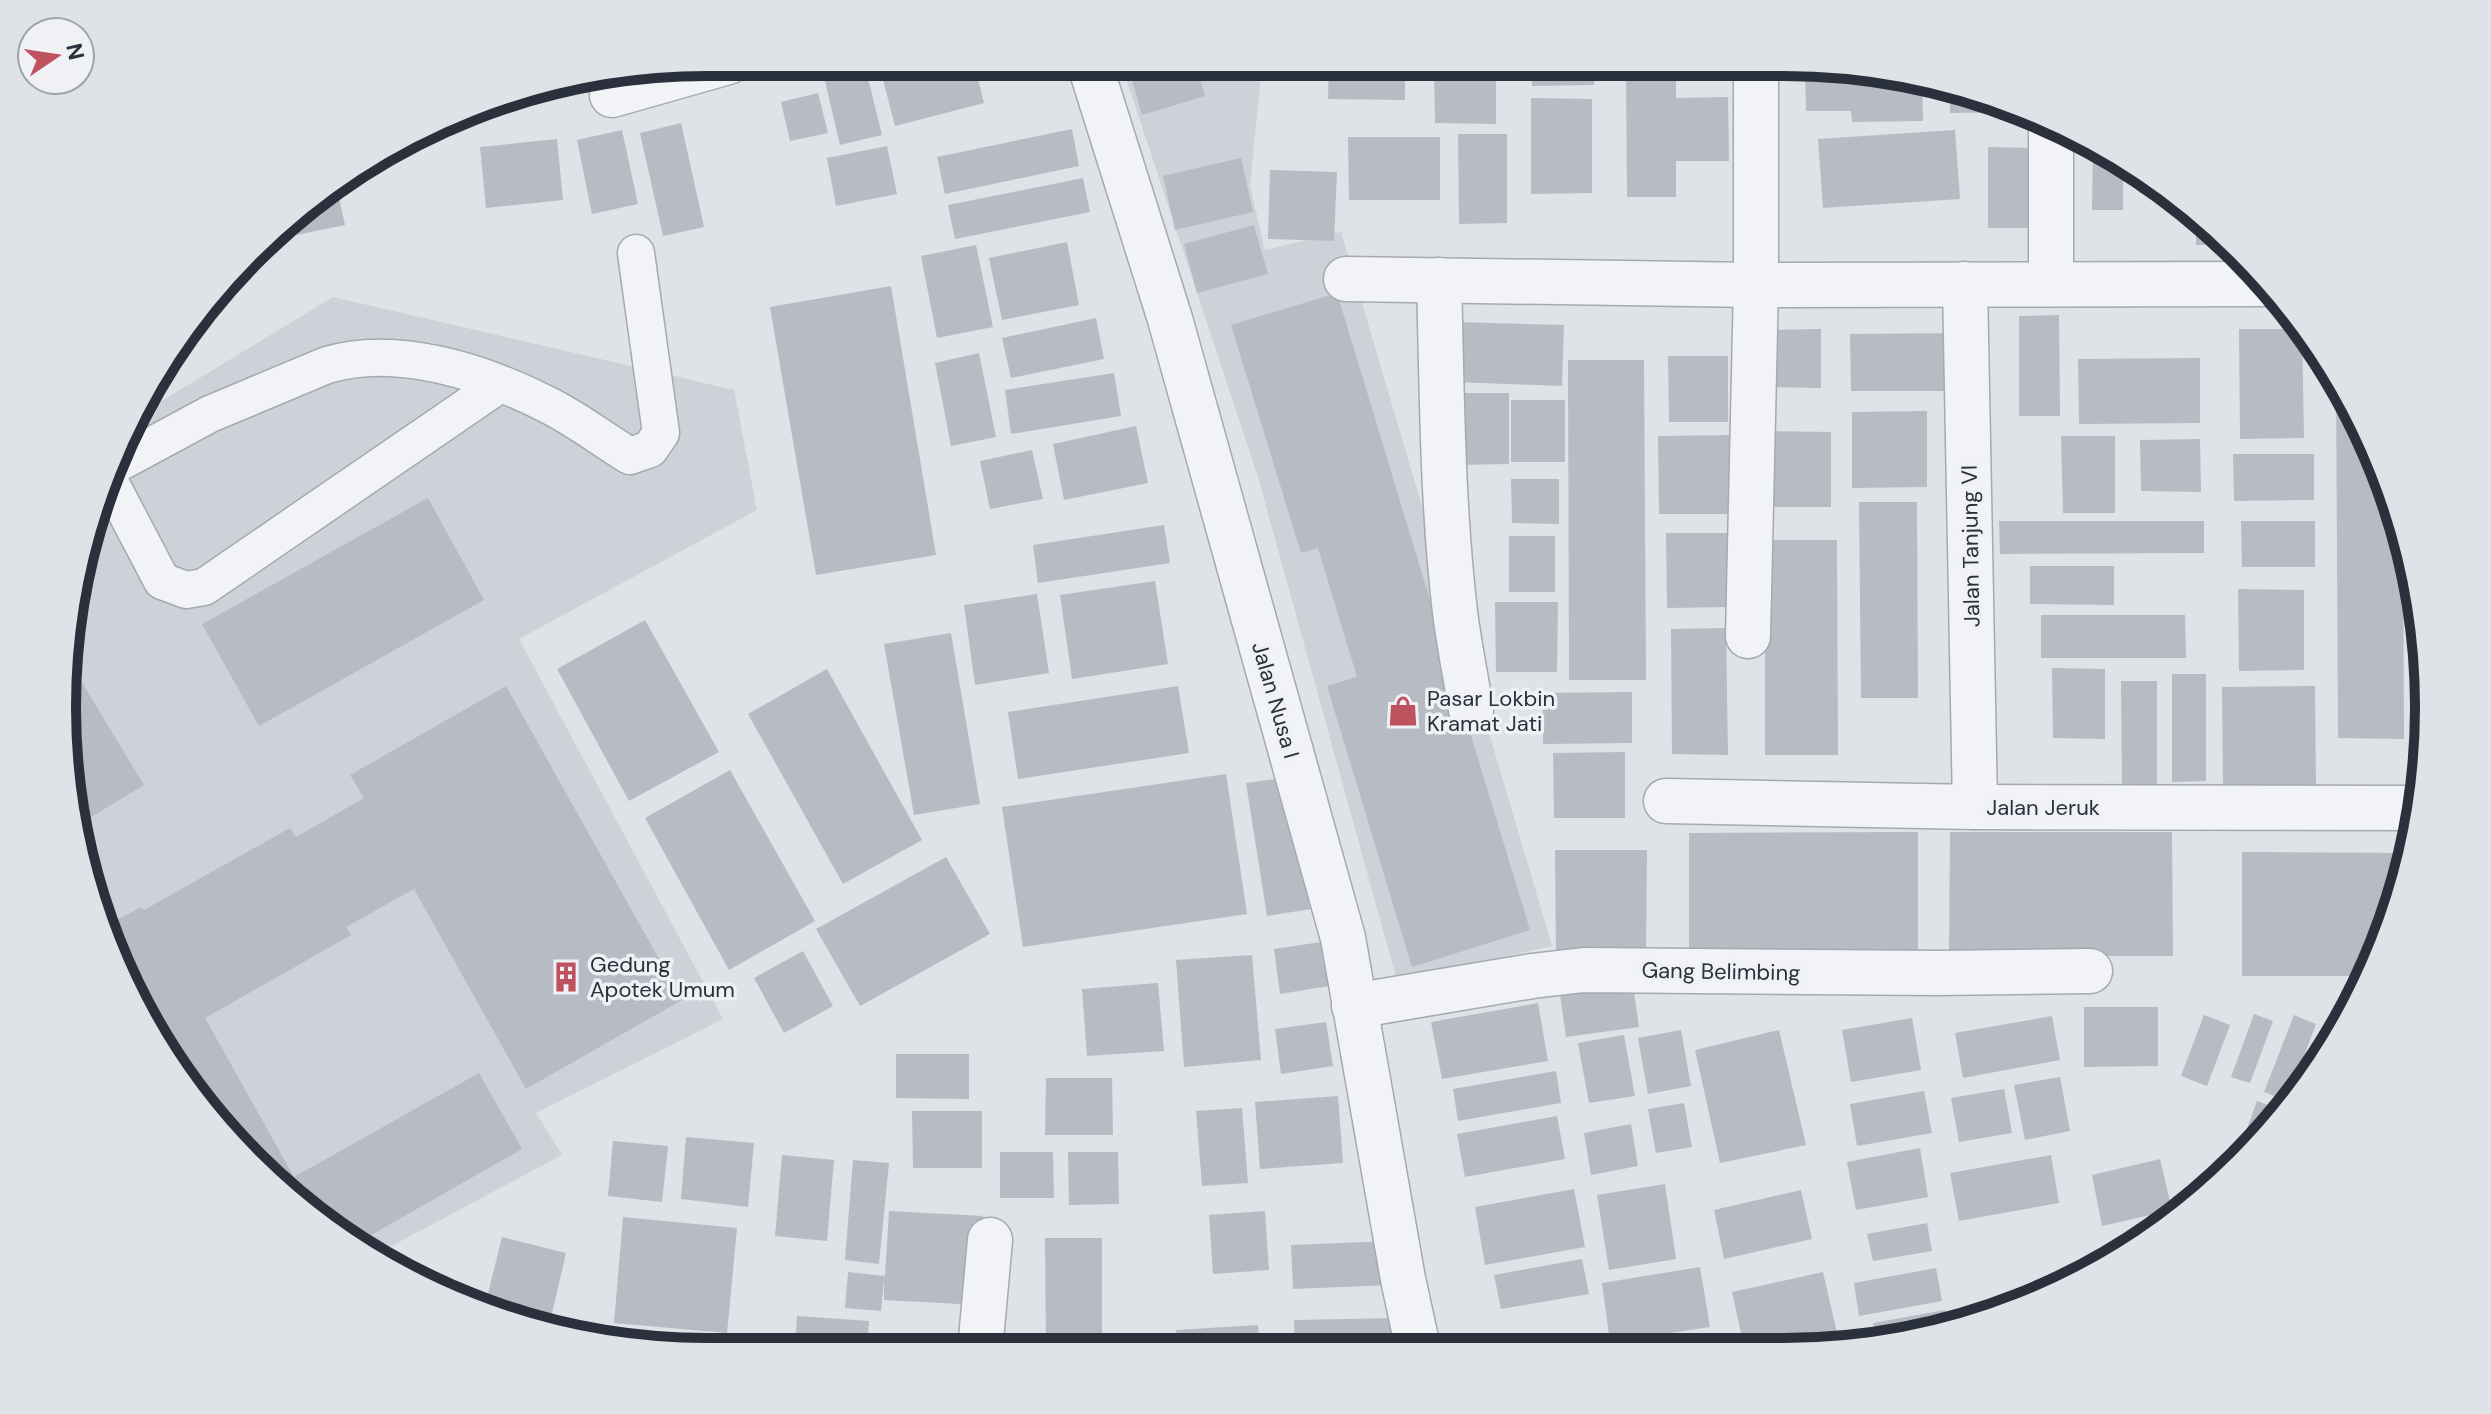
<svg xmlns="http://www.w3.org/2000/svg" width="2491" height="1414" font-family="'DM Sans',sans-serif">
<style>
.built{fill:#ced1d8}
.building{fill:#b7bbc3}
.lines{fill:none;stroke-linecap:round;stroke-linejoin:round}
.service-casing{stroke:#a5a9b0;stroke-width:39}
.minor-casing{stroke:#a5a9b0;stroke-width:47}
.service{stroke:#f2f3f6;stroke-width:36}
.minor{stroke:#f2f3f6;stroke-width:44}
.labels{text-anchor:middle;stroke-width:7;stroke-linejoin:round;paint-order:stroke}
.street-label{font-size:22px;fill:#2a303c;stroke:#eff1f5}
.poi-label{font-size:22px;fill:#2a303c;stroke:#eff1f5;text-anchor:start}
.rim{fill:none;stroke:#2a303c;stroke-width:10}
</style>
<rect width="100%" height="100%" fill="#dfe2e7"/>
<g class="built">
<path d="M1121,63H1262L1250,186L1265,250L1341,232L1552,946L1397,981L1258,477Z"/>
<path d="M333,297L734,390L757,510L519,639L723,1019L536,1113L562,1155L373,1256L222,1132L111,953L63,749L84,540L142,413Z"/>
</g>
<g class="building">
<path d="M919,62H974L984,103L895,126L881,72Z"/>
<path d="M1127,63H1195L1205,96L1142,115Z"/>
<path d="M1329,63H1405V100L1328,99Z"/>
<path d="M1434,63H1496V124L1435,123Z"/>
<path d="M1532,63H1594V85L1532,86Z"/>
<path d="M1805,63H1826L1922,82L1923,121L1852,122L1851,111H1806Z"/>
<path d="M866,70L882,135L840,145L825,81Z"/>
<path d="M1626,75H1676V98L1728,97L1729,161H1676V197H1627Z"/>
<path d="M593,81L595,91L508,110L505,95Z"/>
<path d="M1950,88L1991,96L2027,112L1950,113Z"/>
<path d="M818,93L828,133L790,141L781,102Z"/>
<path d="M1531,98L1592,99V193L1531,194Z"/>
<path d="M487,103L488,110L466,115V114Z"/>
<path d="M681,123L704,227L663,236L640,133Z"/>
<path d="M1072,129L1079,166L945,194L937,157Z"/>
<path d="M622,130L638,204L592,214L577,140Z"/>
<path d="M1955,130L1960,199L1823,208L1818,139Z"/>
<path d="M1458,134H1507V223L1459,224Z"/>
<path d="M1348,137H1440V200H1349Z"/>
<path d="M557,139L563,200L486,208L480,147Z"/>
<path d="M2093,145L2107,149L2123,160V210H2092Z"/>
<path d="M887,146L897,194L836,206L827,158Z"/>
<path d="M1988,147L2035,148V228H1988Z"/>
<path d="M1241,158L1253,212L1175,230L1163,176Z"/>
<path d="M1270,170L1337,172L1334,241L1268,239Z"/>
<path d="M2139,171L2168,192L2139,193Z"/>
<path d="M1083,178L1090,212L955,239L948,205Z"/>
<path d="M336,184L345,225L272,240L315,195Z"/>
<path d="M2196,212L2210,222L2230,245H2196Z"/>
<path d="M1254,225L1268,274L1197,293L1184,244Z"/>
<path d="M1067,242L1079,305L1002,320L989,258Z"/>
<path d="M976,245L993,327L937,338L921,256Z"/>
<path d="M891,286L936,555L816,575L770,307Z"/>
<path d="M1337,293L1530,930L1412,967L1327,686L1357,677L1318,548L1301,553L1231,325Z"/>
<path d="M2059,315L2060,416H2019V316Z"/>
<path d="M1096,318L1104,359L1011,378L1002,338Z"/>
<path d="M1456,322L1564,325L1562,386L1454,382Z"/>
<path d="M1821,329V388L1770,387V330Z"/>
<path d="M2239,329H2302L2304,438L2240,439Z"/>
<path d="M1958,333L1959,391H1851L1850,334Z"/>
<path d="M979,353L996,437L951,446L935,363Z"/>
<path d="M1668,356H1728V422H1669Z"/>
<path d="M2200,358V423L2079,424L2078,359Z"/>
<path d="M1568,360H1644L1646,680H1569Z"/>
<path d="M1114,373L1121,416L1011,434L1005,390Z"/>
<path d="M2336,379L2363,422L2403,528L2404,739L2338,738Z"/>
<path d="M1451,393H1509V464L1452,465Z"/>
<rect x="1511" y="400" width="54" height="62"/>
<path d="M1927,411V487L1852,488V412Z"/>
<path d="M1136,426L1148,483L1064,500L1053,444Z"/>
<path d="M1761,431L1831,432V507H1761Z"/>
<path d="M1736,435V514H1659L1658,436Z"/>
<path d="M2061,436H2115V513H2063Z"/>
<path d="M2200,439L2201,492L2141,491L2140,440Z"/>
<path d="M1032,450L1043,499L990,509L980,461Z"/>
<path d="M2233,454H2314V500L2234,501Z"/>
<path d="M1511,479H1559V524L1512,523Z"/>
<path d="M428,498L484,600L259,726L202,624Z"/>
<path d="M1859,502H1917L1918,698H1861Z"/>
<path d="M1999,521H2204V553L2000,554Z"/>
<path d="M2241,521H2315V567H2242Z"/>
<path d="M1164,525L1170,563L1038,583L1033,545Z"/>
<path d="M1666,533H1728L1729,607L1667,608Z"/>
<rect x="1509" y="536" width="46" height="56"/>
<path d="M1765,540H1837L1838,755H1765Z"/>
<path d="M2030,566H2114V605L2030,604Z"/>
<path d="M1155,581L1168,664L1072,679L1060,595Z"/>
<path d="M2238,589L2304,590V670L2239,671Z"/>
<path d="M1037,594L1049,673L975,685L964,605Z"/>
<path d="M1495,602H1558L1557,672H1496Z"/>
<path d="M2041,615H2185L2186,658H2041Z"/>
<path d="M645,620L719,752L629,801L557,669Z"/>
<path d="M1726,628L1728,755L1672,754L1671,629Z"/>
<path d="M951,633L980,804L914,815L884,644Z"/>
<path d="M72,666L144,785L81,823L63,749Z"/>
<path d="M2052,668L2105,669V739L2053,738Z"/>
<path d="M827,669L922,840L843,884L748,714Z"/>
<path d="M2172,674H2206V781L2172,782Z"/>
<path d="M2121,681H2157V786L2122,787Z"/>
<path d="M506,686L682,1000L526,1089L414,889L346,927L351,935L205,1018L294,1177L479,1073L522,1149L357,1243L222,1132L111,953L105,927L141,907L144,910L290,828L296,837L364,798L350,775Z"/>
<path d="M1178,686L1189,753L1018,779L1008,712Z"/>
<path d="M2315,686L2316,786L2223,787L2222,687Z"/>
<path d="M1632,692V743L1543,744V693Z"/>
<path d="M1625,752V818H1554L1553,753Z"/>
<path d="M730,770L815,921L729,970L645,818Z"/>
<path d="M1226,774L1247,914L1023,947L1002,807Z"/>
<path d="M1292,777L1311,909L1267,916L1246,783Z"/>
<path d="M1918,832V959L1689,958V833Z"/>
<path d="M1950,832H2172L2173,956H1949Z"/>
<path d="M1555,850H1647L1646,955H1556Z"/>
<path d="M2242,852L2409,853L2395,915L2367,976H2242Z"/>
<path d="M946,857L990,934L860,1006L816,929Z"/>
<path d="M1328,941L1335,985L1280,994L1274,949Z"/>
<path d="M803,951L833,1006L784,1033L754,978Z"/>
<path d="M1252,955L1261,1060L1184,1067L1176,960Z"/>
<path d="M1158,983L1164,1051L1087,1056L1082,989Z"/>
<path d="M1633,985L1639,1027L1566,1037L1560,995Z"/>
<path d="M1538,1003L1548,1061L1442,1079L1431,1022Z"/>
<path d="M2084,1007H2158V1066L2084,1067Z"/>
<path d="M2254,1014L2273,1021L2250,1083L2231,1077Z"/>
<path d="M2204,1015L2230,1025L2207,1086L2181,1076Z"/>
<path d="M2294,1015L2316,1024L2287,1101L2264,1092Z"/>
<path d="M2052,1016L2060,1060L1963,1078L1955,1033Z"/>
<path d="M1912,1018L1921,1070L1851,1082L1842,1030Z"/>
<path d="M1326,1022L1333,1066L1281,1074L1275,1029Z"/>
<path d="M1681,1030L1691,1086L1648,1094L1638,1038Z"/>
<path d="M1779,1030L1806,1145L1720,1163L1695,1050Z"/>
<path d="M1624,1035L1635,1096L1589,1103L1578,1043Z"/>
<path d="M896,1054H969V1099L896,1098Z"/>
<path d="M1556,1071L1561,1103L1458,1121L1453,1089Z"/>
<path d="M2060,1077L2070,1131L2025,1140L2014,1085Z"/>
<path d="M1046,1078H1112L1113,1135H1045Z"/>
<path d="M2004,1089L2012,1133L1959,1142L1951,1098Z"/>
<path d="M1924,1091L1932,1133L1857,1146L1850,1104Z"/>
<path d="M1338,1096L1343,1163L1260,1169L1255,1102Z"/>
<path d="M2257,1101L2281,1110L2249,1151L2240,1148Z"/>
<path d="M1684,1103L1692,1147L1656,1153L1648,1109Z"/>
<path d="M1242,1108L1248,1183L1202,1186L1196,1111Z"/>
<path d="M912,1111H982V1168H913Z"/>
<path d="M1557,1116L1565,1159L1465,1177L1457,1134Z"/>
<path d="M1631,1124L1638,1166L1591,1175L1584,1133Z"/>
<path d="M686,1137L754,1143L748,1207L681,1199Z"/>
<path d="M613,1141L668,1146L662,1202L608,1196Z"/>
<path d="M1920,1148L1928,1197L1856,1210L1847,1162Z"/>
<path d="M1000,1152H1053L1054,1198H1000Z"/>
<path d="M1068,1152H1118L1119,1204L1069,1205Z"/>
<path d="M782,1155L834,1160L827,1241L775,1236Z"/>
<path d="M2051,1155L2059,1203L1959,1221L1950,1173Z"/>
<path d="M2160,1159L2172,1210L2102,1226L2092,1175Z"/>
<path d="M853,1160L889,1163L879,1264L845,1260Z"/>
<path d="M1665,1184L1676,1259L1609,1270L1597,1195Z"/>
<path d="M1574,1189L1585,1247L1485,1265L1475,1207Z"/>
<path d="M1801,1190L1812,1239L1724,1259L1714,1210Z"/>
<path d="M889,1211L983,1216L978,1305L884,1300V1280L881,1311L845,1308L848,1272L885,1276Z"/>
<path d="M1265,1211L1269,1270L1213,1274L1209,1215Z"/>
<path d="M623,1217L737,1228L727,1333L614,1323Z"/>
<path d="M1927,1223L1932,1251L1873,1261L1867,1234Z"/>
<path d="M2153,1235L2142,1244L2131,1249L2129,1240Z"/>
<path d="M502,1237L566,1253L550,1322L485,1306Z"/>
<path d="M1045,1238H1102V1349H1046Z"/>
<path d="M1390,1241L1392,1285L1293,1289L1291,1245Z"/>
<path d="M1582,1259L1589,1294L1501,1309L1494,1275Z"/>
<path d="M1700,1267L1710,1327L1610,1342L1602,1283Z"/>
<path d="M1936,1268L1942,1301L1859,1316L1854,1283Z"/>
<path d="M1823,1272L1837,1333L1778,1347H1744L1732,1292Z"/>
<path d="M2019,1302L1992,1318L1966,1324L1964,1319Z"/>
<path d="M1945,1310L1948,1328L1877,1344L1873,1323Z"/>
<path d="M797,1316L869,1321L867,1350H795Z"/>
<path d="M1400,1318V1348H1295L1294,1320Z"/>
<path d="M1258,1325L1260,1349H1177L1176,1330Z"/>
<path d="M1843,1341L1844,1347H1825V1345Z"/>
<path d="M634,1344L663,1345V1350L634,1345Z"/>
</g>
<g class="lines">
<g class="service-casing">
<g id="service">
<path d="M119,463L210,414L327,365C397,344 483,372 546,404C575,418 602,439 630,456L650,449L661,433L636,253"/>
<path d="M110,482L162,581L186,590L204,587L500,384"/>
</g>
</g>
<g class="minor-casing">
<g id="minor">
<path d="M1089,62L1170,319L1343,938L1403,1279L1418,1348"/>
<path d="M612,95L728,62"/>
<path d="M1346,279L1756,285L2267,284"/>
<path d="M1439,280C1442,391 1442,502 1455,612C1459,645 1466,677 1471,710"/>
<path d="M1965,284L1975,807"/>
<path d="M2051,284V123"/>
<path d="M1748,636L1756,285V63"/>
<path d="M1666,801L1975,807L2420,808"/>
<path d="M1354,1006L1532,976L1584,970L1938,973L2090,971"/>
<path d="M980,1350L990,1240"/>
</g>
</g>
<use href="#service" class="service"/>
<use href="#minor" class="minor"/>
</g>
<defs>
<g id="shop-bare" transform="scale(2.4)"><path d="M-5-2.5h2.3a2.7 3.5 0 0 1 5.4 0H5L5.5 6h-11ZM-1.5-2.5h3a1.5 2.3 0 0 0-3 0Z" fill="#be525f" stroke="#eff1f5" stroke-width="2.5" paint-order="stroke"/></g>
<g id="building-bare" transform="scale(2.4)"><path d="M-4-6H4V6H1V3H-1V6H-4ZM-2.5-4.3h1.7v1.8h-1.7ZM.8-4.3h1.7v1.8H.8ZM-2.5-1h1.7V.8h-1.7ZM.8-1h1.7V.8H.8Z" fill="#be525f" stroke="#eff1f5" stroke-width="2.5" paint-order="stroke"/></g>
</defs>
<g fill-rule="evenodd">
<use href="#shop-bare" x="1403" y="711"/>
<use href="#building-bare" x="566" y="977"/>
</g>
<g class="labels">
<g class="street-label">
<text transform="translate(1970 546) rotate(-91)" y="8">Jalan Tanjung VI</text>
<text transform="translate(1276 700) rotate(74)" y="8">Jalan Nusa I</text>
<text x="2043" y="815">Jalan Jeruk</text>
<text transform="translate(1721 971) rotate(1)" y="8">Gang Belimbing</text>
</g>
<g class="poi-label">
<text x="1427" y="706">Pasar Lokbin<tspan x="1427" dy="25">Kramat Jati</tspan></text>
<text x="590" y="972">Gedung<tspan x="590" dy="25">Apotek Umum</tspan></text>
</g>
</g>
<path d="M0 0H2491V1414H0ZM707 76H1784A631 631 0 0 1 2415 707V707A631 631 0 0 1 1784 1338H707A631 631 0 0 1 76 707V707A631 631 0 0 1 707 76Z" fill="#dfe2e6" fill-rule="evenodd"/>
<path class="rim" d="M707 76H1784A631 631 0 0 1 2415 707V707A631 631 0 0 1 1784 1338H707A631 631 0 0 1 76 707V707A631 631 0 0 1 707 76Z"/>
<g transform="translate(56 56) rotate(77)"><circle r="38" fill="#eff1f5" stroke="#a0a4ab" stroke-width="2"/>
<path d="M0-6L14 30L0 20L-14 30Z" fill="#be525f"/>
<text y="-12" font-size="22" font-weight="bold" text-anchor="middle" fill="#2a303c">N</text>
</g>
</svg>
